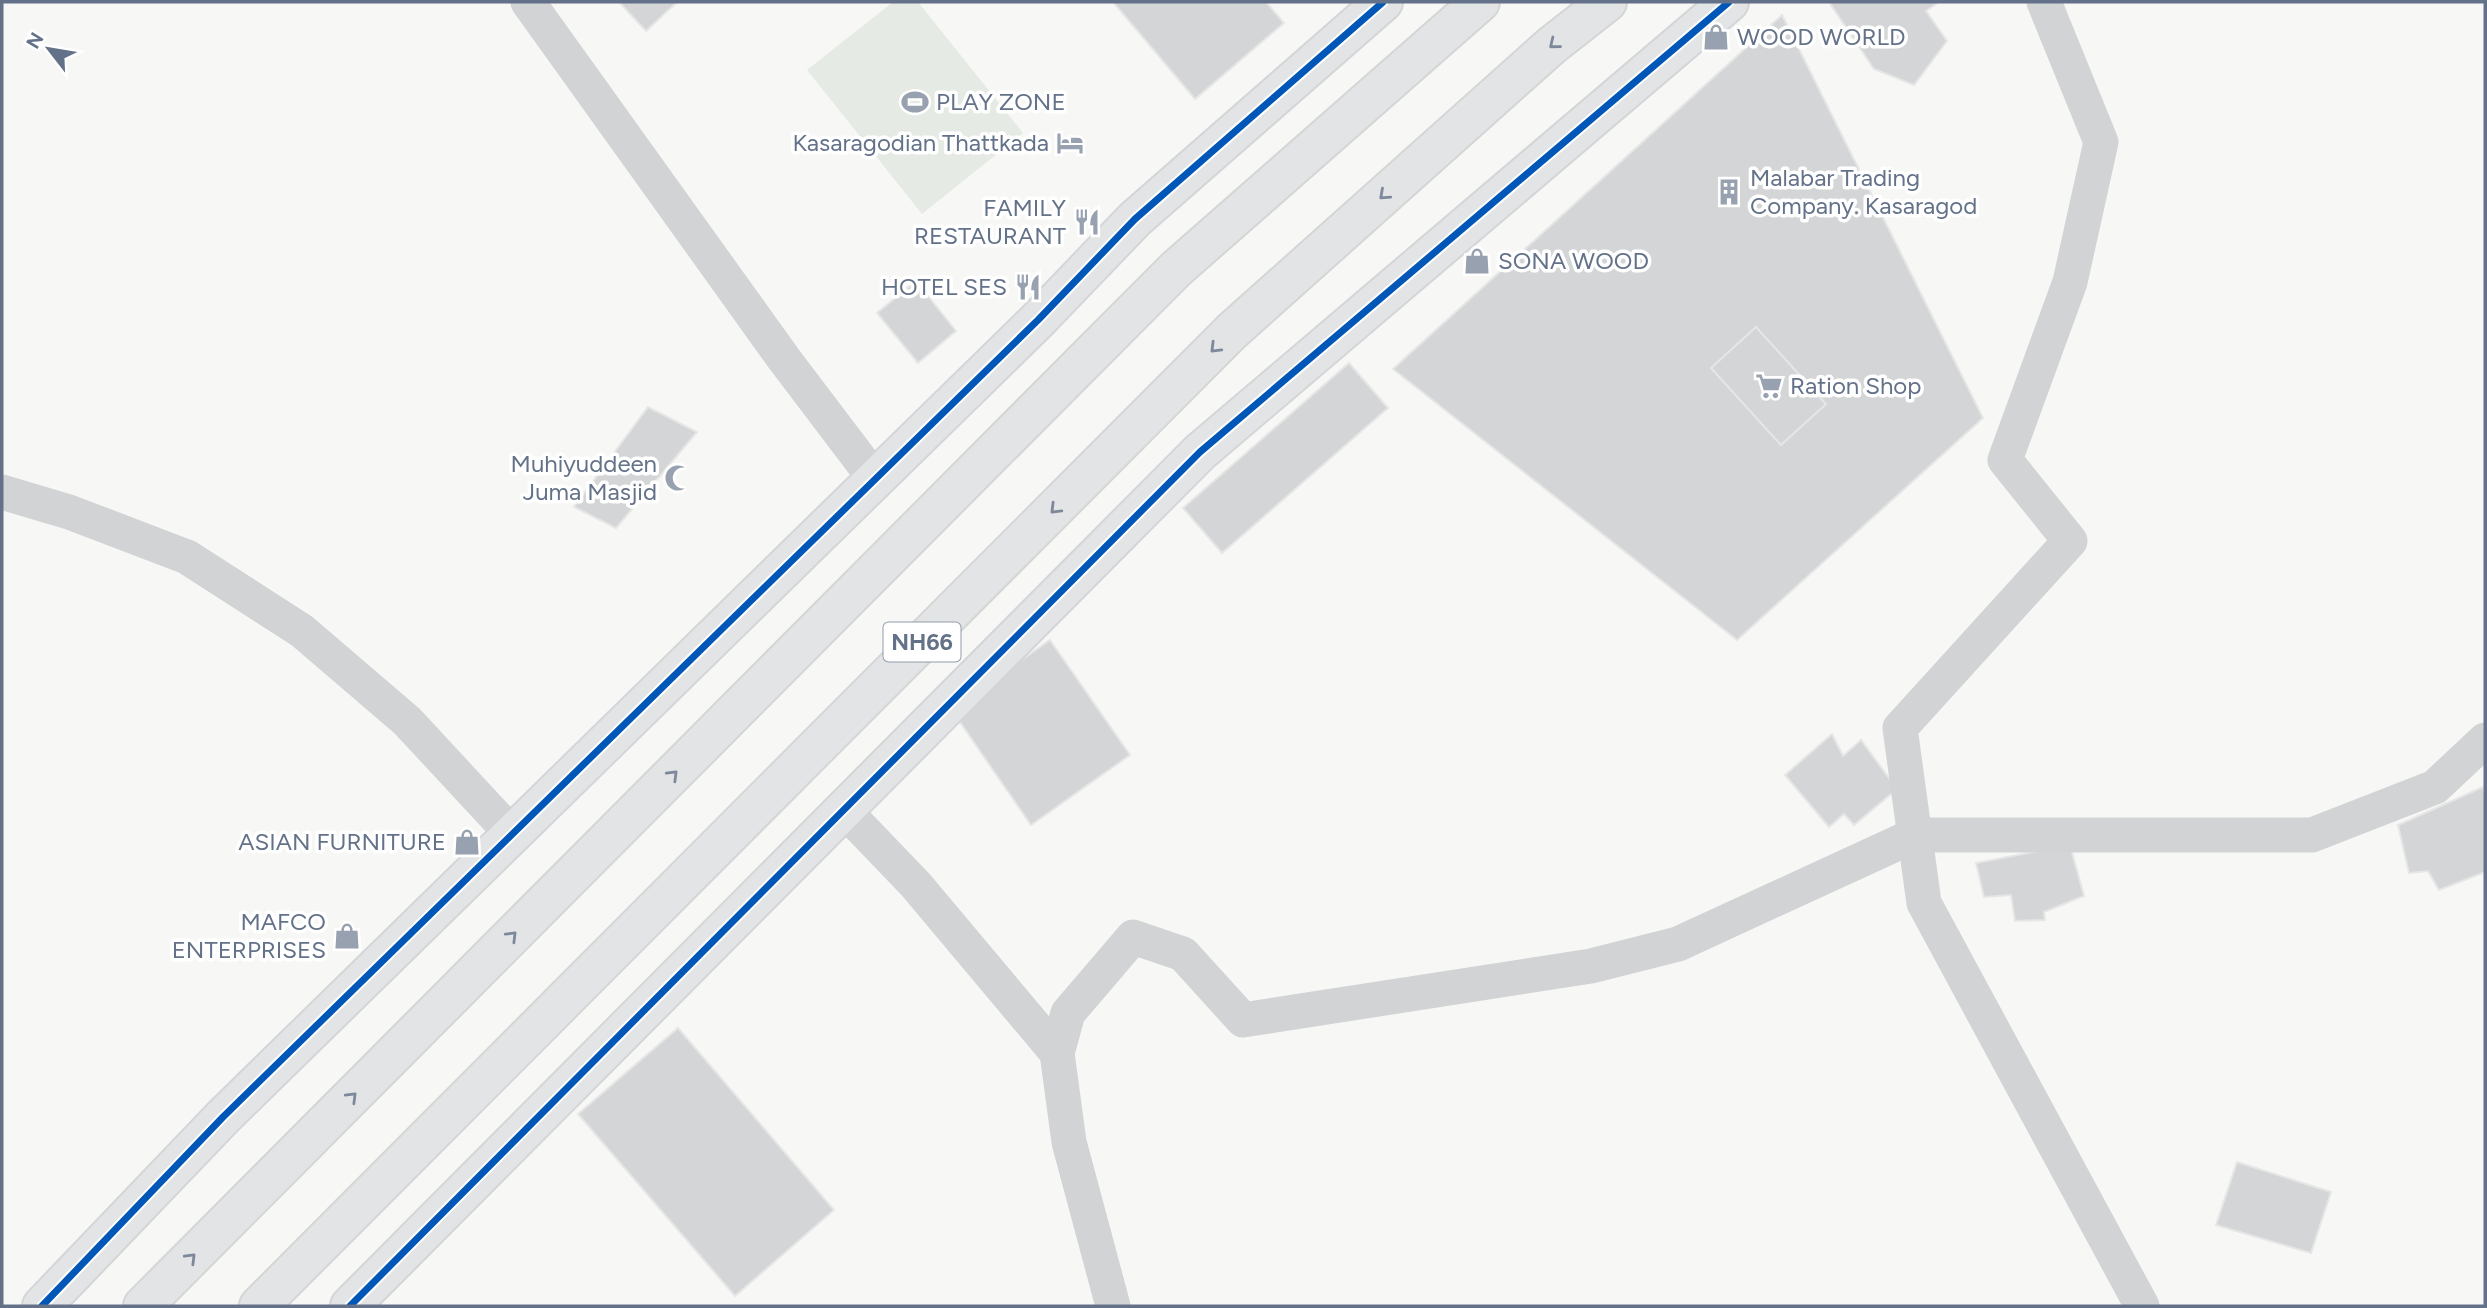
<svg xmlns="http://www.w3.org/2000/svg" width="2487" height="1308" font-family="Figtree,sans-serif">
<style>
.green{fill:#e6eae4}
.building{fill:#d4d5d6;stroke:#e6e6e6;stroke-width:2}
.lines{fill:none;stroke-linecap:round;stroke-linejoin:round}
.secondary-casing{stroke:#d3d5d6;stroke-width:42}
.highway-casing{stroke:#d4d5d5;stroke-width:42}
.street{stroke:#d2d3d4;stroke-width:35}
.secondary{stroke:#e3e4e5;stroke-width:38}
.highway{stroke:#e3e4e5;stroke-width:38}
.cycleway-casing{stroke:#fff;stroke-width:11}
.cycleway{stroke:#0057b8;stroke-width:7}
.oneway{stroke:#7d899b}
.labels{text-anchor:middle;stroke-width:7;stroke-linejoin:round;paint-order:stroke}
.shield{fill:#fff;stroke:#929cac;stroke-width:2}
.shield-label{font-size:23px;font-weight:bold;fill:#647289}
.poi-label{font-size:24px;fill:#647289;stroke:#fff;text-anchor:end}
</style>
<rect width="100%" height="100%" fill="#f7f7f6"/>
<path class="green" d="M893,2H918L1023,133L922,214L807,70Z"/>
<g class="building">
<path d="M619,2H677L646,31Z"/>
<path d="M1113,2H1266L1284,23L1195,99Z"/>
<path d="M1829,2H1939L1926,11L1947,41L1914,85L1874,69Z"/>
<path d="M1782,15L1983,418L1737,640L1393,369Z"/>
<path d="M916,281L956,331L918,363L877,313Z"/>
<path d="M1756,327L1826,404L1781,445L1711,368Z"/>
<path d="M1349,363L1388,408L1222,553L1183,508Z"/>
<path d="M648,407L697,432L616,528L574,507Z"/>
<path d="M1050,640L1130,755L1031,825L951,709Z"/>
<path d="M1832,734L1843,756L1861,740L1897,789L1854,825L1844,814L1829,827L1785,775Z"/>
<path d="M2483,787L2485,795V872L2439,890L2428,871L2409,873L2398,825Z"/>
<path d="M2070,845L2084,896L2044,912L2045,920L2015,921L2011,895L1984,897L1976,863Z"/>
<path d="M678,1028L834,1210L735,1296L578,1114Z"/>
<path d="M2237,1162L2331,1192L2311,1253L2216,1225Z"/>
</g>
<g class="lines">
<g class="secondary-casing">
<g id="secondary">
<path d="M42,1306L223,1117L1038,320L1135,219L1383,2"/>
<path d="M350,1306L1200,452L1729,2"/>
</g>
</g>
<g class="highway-casing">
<g id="highway">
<path d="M143,1306L1176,269L1480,2"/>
<path d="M259,1306L1232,331L1551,46L1607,2"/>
</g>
</g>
<g class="street">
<path d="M528,2L784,359L875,479"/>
<path d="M2044,2L2101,142L2070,282L2005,460L2070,541L1900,728L1924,903L2142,1306"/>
<path d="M2,492L69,512L187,557L302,631L407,721L512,834"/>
<path d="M844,810L916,885L1057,1053L1069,1142L1113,1306"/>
<path d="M1057,1053L1068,1013L1133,937L1183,954L1243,1020L1591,966L1678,944L1915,835H2312L2435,787L2485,740"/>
</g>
<use href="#secondary" class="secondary"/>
<use href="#highway" class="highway"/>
<g class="cycleway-casing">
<g id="cycleway">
<path d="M42,1306L223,1117L1038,320L1135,219L1383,2"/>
<path d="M350,1306L1200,452L1729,2"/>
</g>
</g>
<use href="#cycleway" class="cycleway"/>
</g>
<defs><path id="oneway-chevron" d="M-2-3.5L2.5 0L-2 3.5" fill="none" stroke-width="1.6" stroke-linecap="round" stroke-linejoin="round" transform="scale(1.75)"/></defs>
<g class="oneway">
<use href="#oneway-chevron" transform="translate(1554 44) rotate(141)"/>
<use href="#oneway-chevron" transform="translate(1384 195) rotate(138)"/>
<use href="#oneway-chevron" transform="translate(1215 348) rotate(135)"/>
<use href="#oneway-chevron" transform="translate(1055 509) rotate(135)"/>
<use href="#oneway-chevron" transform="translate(673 775) rotate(-45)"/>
<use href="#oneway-chevron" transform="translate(512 936) rotate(-45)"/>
<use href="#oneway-chevron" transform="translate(352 1097) rotate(-45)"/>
<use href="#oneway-chevron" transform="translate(191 1258) rotate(-45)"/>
</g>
<defs>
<g id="shop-bare" transform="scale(2.1)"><path d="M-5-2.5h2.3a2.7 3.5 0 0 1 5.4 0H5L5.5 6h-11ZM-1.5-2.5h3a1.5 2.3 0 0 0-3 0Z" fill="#97a1af" stroke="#fff" stroke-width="2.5" paint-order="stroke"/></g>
<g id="stadium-bare" transform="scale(2.1)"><path d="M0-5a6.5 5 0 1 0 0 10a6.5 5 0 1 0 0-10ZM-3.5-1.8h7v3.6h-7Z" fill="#97a1af" stroke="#fff" stroke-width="2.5" paint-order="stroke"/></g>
<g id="hotel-bare" transform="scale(2.1)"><path d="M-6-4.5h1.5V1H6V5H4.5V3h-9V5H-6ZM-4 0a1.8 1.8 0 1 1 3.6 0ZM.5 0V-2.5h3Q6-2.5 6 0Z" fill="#97a1af" stroke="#fff" stroke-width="2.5" paint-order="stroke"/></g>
<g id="building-bare" transform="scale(2.1)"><path d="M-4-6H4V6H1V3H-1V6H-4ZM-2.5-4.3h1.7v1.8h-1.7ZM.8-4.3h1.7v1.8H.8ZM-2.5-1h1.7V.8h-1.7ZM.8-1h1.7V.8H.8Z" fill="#97a1af" stroke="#fff" stroke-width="2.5" paint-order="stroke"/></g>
<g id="restaurant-bare" transform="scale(2.1)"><path d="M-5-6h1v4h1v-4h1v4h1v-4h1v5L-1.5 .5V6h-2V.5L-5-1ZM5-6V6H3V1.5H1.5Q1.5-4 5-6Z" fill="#97a1af" stroke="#fff" stroke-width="2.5" paint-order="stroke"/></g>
<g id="supermarket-bare" transform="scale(2.1)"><path d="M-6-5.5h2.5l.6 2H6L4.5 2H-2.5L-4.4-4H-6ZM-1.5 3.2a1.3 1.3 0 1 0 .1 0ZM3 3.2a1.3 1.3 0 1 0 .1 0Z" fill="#97a1af" stroke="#fff" stroke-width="2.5" paint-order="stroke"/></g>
<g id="mosque-bare" transform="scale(2.1)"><path d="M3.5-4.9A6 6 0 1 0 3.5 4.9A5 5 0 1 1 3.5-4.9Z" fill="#97a1af" stroke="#fff" stroke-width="2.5" paint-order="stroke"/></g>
</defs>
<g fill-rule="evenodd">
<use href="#shop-bare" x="1716" y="37"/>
<use href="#stadium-bare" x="915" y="102"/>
<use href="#hotel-bare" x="1070" y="143"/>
<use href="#building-bare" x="1729" y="192"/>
<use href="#restaurant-bare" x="1087" y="222"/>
<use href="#shop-bare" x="1477" y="261"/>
<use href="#restaurant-bare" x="1028" y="287"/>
<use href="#supermarket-bare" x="1769" y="386"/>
<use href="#mosque-bare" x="678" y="478"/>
<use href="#shop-bare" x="467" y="842"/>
<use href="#shop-bare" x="347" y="936"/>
</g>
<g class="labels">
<rect class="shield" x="883.5" y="622.5" width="77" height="39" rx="5"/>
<g class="shield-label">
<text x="922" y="650">NH66</text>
</g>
<g class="poi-label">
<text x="1737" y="45" text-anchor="start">WOOD WORLD</text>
<text x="936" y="110" text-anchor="start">PLAY ZONE</text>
<text x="1049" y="151">Kasaragodian Thattkada</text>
<text x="1750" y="186" text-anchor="start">Malabar Trading<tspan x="1750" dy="28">Company. Kasaragod</tspan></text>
<text x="1066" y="216">FAMILY<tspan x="1066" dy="28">RESTAURANT</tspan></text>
<text x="1498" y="269" text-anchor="start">SONA WOOD</text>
<text x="1007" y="295">HOTEL SES</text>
<text x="1790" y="394" text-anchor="start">Ration Shop</text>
<text x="657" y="472">Muhiyuddeen<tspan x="657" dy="28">Juma Masjid</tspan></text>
<text x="446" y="850">ASIAN FURNITURE</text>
<text x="326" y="930">MAFCO<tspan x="326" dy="28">ENTERPRISES</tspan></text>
</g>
</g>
<rect width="2487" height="1308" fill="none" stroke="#647289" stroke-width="7"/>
<g transform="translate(49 49) rotate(301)" stroke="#ffffff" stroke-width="5" paint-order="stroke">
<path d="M0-5L12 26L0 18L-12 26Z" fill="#647289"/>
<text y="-10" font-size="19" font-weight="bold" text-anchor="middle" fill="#647289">N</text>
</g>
</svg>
